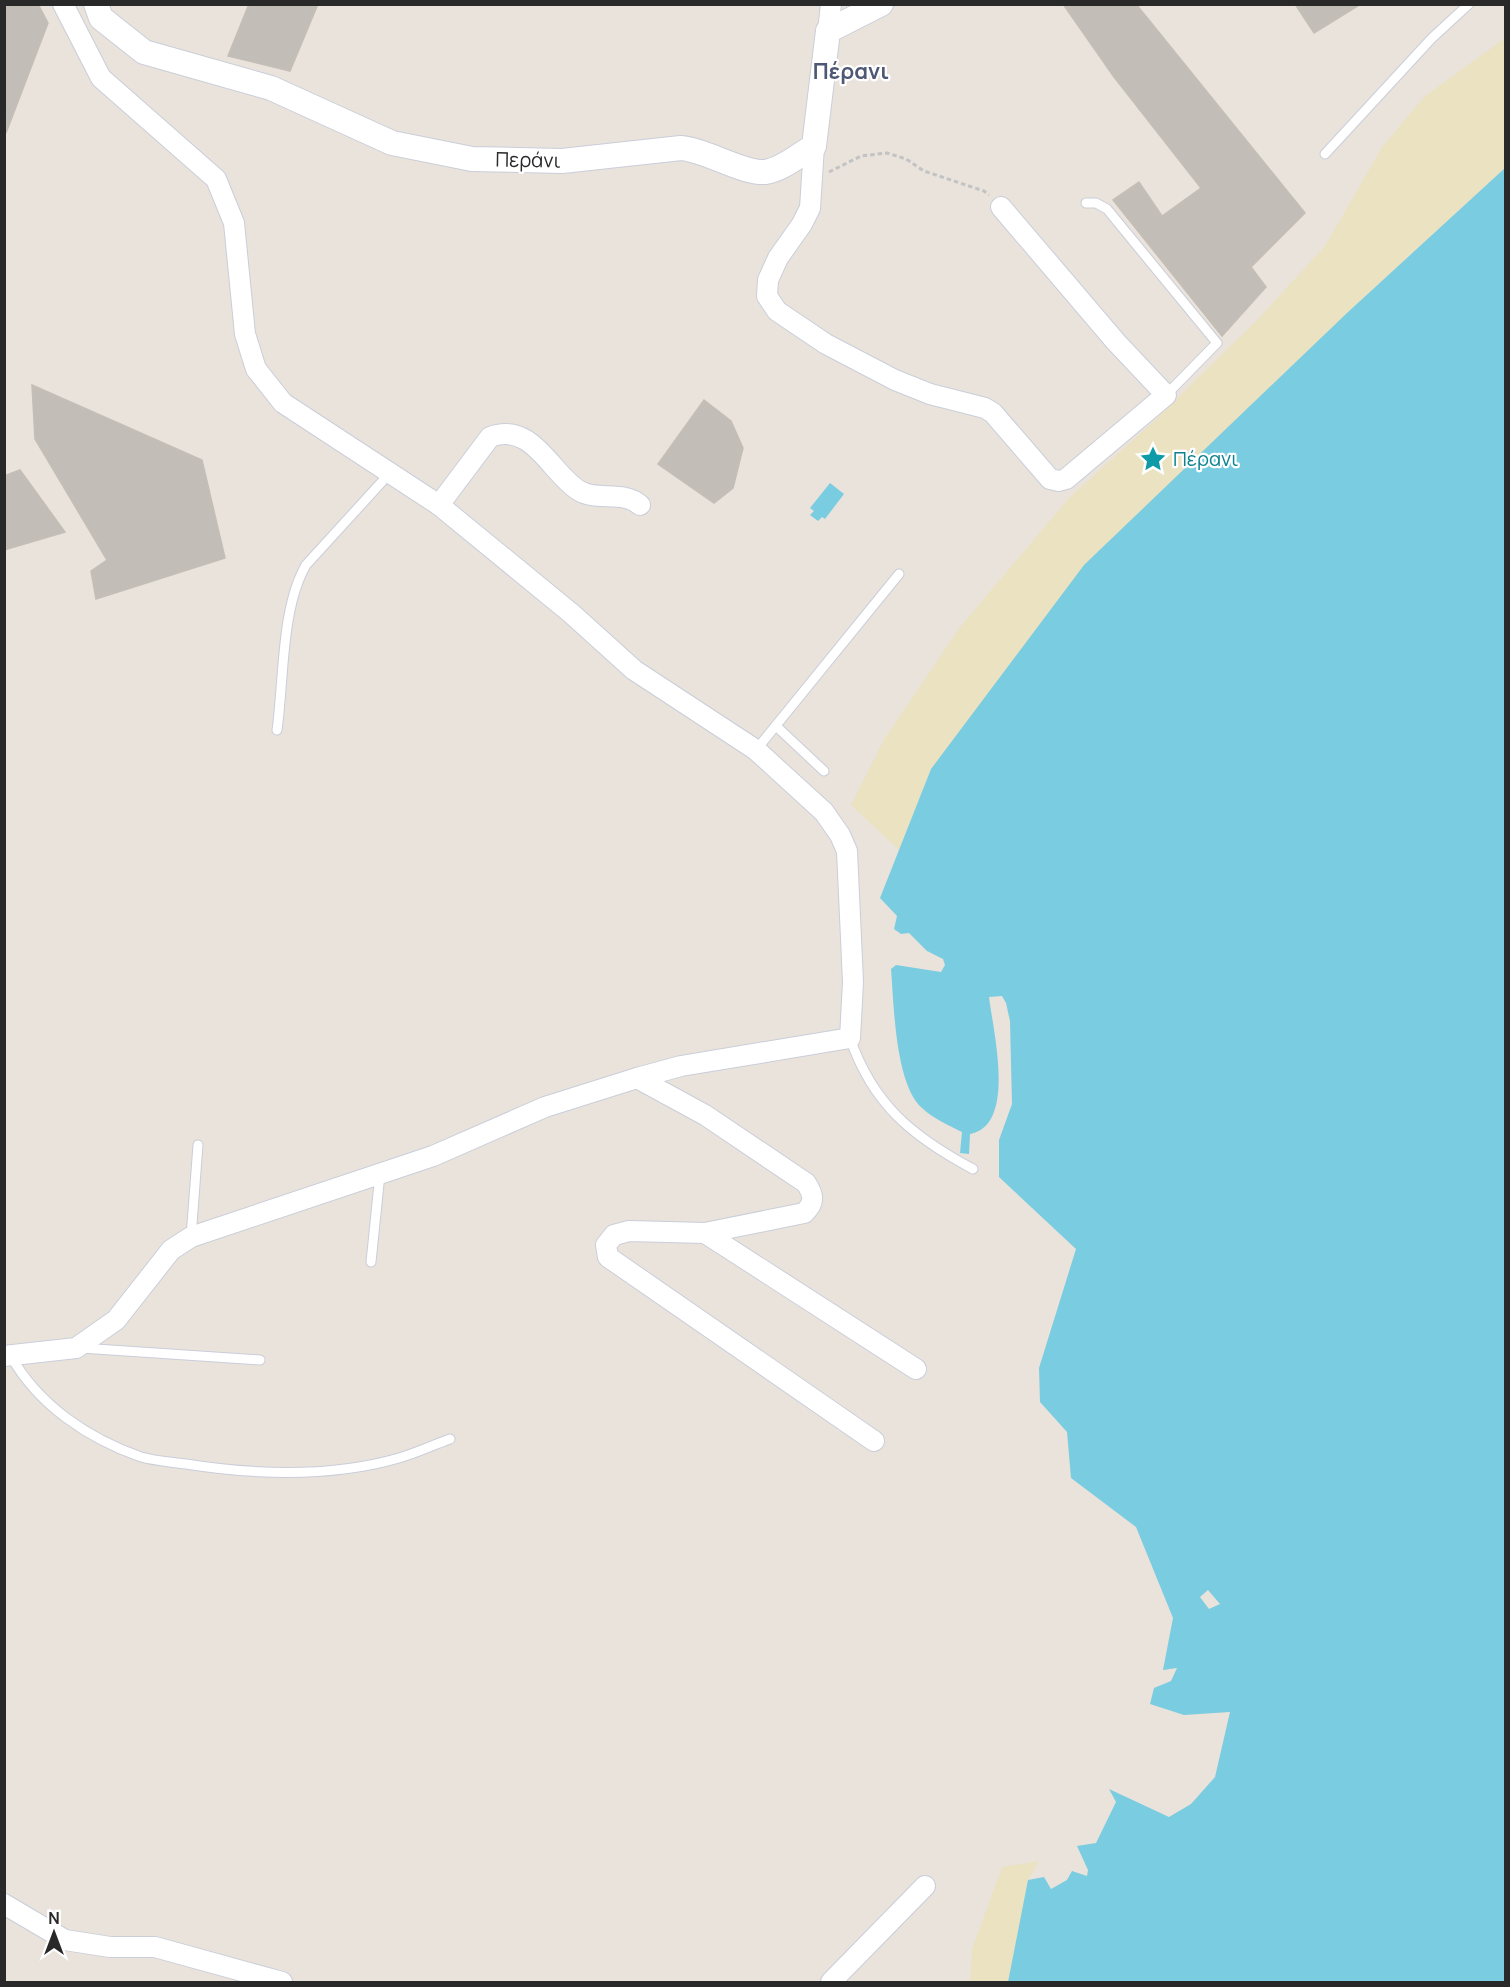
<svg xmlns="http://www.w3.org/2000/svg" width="1510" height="1987" font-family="Manrope,sans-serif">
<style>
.sand{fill:#ebe2c2}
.water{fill:#7acce0;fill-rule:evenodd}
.building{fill:#c2beb7;stroke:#c4beb6;stroke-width:1.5}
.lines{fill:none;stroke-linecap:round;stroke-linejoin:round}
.service-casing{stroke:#caced9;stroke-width:11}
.minor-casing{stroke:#caced9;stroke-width:22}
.tertiary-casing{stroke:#caced9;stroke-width:26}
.path{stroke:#c3c3c3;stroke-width:3;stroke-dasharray:4.5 3;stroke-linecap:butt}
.service{stroke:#fff;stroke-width:9}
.minor{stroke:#fff;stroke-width:20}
.tertiary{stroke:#fff;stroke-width:24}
.labels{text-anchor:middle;stroke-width:4.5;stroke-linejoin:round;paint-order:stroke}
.street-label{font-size:20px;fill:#292929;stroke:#fff}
.culture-label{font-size:20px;fill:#0d838f;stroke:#fff;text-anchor:start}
.quarter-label{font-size:22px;font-weight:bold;fill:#4e5874;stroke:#fff}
</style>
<rect width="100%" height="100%" fill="#e9e3dc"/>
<g class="sand">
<path d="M1505,38V168L1347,313L931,769L899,850L851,805L885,738L960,627L1069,498L1155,420L1257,320L1325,246L1382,147L1424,97Z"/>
<path d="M1039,1861L1028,1880L1008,1982H970L972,1949L1002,1867Z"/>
</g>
<g class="water">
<path d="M1505,168V1982H1008L1028,1880L1044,1877L1051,1889L1067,1880L1072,1871L1087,1876L1088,1870L1077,1846L1096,1843L1116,1802L1109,1789L1169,1817L1191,1804L1215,1777L1230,1712L1184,1715L1150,1704L1154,1688L1171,1681L1177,1668L1163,1670L1173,1618L1136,1527L1071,1478L1067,1432L1040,1402L1039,1368L1076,1249L999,1177V1140L1012,1104L1010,1021L1006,1003L1002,996L989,997C993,1031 1017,1125 970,1134L969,1154L960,1153L962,1132C948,1125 934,1119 922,1108C895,1084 894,1005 891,969L896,965L941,972L945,965L943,959L927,951L909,933L901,934L894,929L897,916L880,898L931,769L1084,565L1347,313ZM1208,1590L1220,1604L1209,1609L1200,1597Z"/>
<path d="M830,483L844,494L825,519L822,517L818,521L810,515L814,511L810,508Z"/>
</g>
<g class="building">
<path d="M4,4H38L48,23L6,133Z"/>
<path d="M249,4H318L290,71L228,56Z"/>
<path d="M1063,4H1136L1305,213L1251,267L1266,287L1222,336L1113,200L1139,182L1162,216L1201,188L1114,77Z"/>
<path d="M1295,4H1361L1314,33Z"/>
<path d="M32,385L202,460L225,558L96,599L91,571L107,560L35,439Z"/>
<path d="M704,400L731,421L743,448L733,488L714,503L658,464Z"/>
<path d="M20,470L65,532L4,550V476Z"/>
</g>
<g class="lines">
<g class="service-casing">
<g id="service">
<path d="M1325,154L1432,38L1469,4"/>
<path d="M1086,203H1096L1107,209L1217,343L1166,395"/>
<path d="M776,726L824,771"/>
<path d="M277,730C284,680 281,608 306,565L389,474"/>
<path d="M756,750L899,574"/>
<path d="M850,1038C873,1105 913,1137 973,1169"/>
<path d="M191,1237L198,1145"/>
<path d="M371,1262L380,1174"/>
<path d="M81,1348L260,1360"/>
<path d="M11,1356C38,1405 89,1439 141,1457C155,1461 172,1462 186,1464C256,1475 330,1478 399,1458C416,1453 433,1445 450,1439"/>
</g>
</g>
<g class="minor-casing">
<g id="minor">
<path d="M828,31L831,4"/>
<path d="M814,146L810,208L802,224L778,258L768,280L767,296L777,311L826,344L895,380L930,394L985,408L993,413L1050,479L1059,481L1066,479L1166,395L1116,342L1001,207"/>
<path d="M439,505L490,437C532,421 550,472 578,490C596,502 623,490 640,505"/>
<path d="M637,1078L705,1115L806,1183C814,1195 815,1203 804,1213L705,1233L629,1231L614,1235L606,1245L608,1257L874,1441"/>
<path d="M705,1233L916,1369"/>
<path d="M4,1356L76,1348L116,1320L171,1250L191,1237L433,1156L545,1107L637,1078L681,1066L850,1038L853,982L847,851L840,835L824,812L756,750L634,670L572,614L439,505L283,403L256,369L245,334L234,223L216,179L101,78L63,4"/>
<path d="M4,1904L65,1940L110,1947H155L282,1982"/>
<path d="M831,1982L925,1886"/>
</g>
</g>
<g class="tertiary-casing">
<path id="tertiary" d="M96,4L101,18L144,52L271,88L392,143L472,159L562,161L681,148C706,150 744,174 765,172C782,170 800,154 814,146L828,31L881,4"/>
</g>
<path class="path" d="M829,172L861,156L887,153L906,159L924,171L984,191L989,195"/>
<use href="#service" class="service"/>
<use href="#minor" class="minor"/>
<use href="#tertiary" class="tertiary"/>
</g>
<defs>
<g id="sight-bare" transform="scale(2.07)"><path d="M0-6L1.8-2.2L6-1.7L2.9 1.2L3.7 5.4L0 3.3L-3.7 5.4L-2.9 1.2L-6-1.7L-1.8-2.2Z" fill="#0f9aa8" stroke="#fff" stroke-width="2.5" paint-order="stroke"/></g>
</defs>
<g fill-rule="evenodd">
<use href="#sight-bare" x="1153" y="459"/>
</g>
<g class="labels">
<g class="street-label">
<text transform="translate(528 160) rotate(1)" y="7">Περάνι</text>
</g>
<g class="culture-label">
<text x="1173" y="466">Πέρανι</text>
</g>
<g class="quarter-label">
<text x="851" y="79">Πέρανι</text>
</g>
</g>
<rect width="1510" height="1987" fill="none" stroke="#292929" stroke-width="12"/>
<g transform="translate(54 1933)" stroke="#ffffff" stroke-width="4.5" paint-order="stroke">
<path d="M0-4.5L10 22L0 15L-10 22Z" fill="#292929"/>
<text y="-9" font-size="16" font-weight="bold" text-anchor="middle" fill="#292929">N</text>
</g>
</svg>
